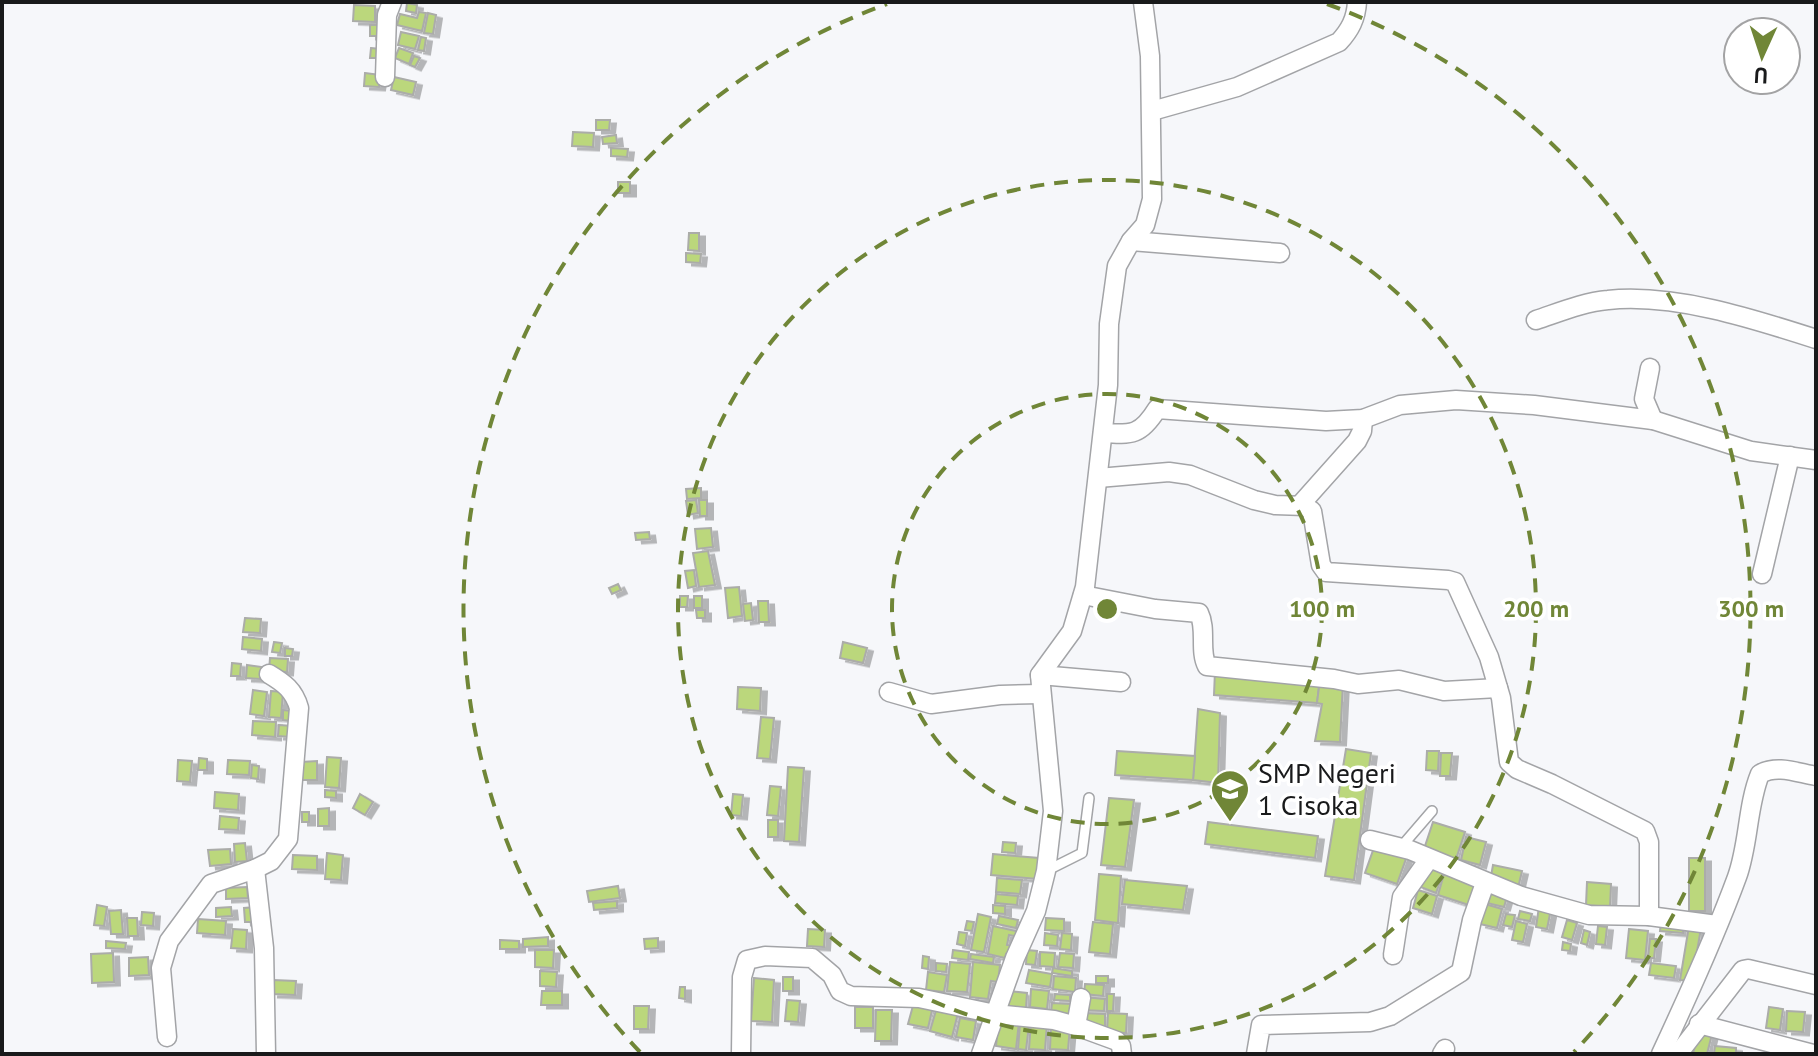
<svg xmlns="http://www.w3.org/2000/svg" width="1818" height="1056" font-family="'PT Sans',sans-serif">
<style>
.building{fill:#bbd77c;stroke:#abaca9;stroke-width:2;filter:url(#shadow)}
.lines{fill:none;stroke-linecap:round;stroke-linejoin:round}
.service-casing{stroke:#a3a4a7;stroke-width:12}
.minor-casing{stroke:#a3a4a7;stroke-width:21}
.service{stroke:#fff;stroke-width:9}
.minor{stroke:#fff;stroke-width:18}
.ring{fill:none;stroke:#708637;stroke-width:4;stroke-dasharray:14 10}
.labels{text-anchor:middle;stroke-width:7;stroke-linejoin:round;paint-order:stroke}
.poi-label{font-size:28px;fill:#191a1b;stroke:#fff;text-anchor:start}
.centre{fill:#708637;stroke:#fff;stroke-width:4}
.ring-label{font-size:24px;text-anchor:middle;font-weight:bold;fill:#708637;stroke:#fff;stroke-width:7;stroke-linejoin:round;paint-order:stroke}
</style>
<defs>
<filter id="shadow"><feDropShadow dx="6" dy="3.5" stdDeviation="0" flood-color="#0004"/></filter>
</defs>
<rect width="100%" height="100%" fill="#f6f7fa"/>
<g class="building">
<path d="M407,3L417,5L416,13L406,11Z"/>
<path d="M354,5L375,6V22L353,21Z"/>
<path d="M419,12L426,13L422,31L397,25L400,14L417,18Z"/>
<path d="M428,13L436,15L433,34L424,33Z"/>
<rect x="370" y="25" width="9" height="11"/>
<path d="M401,32L419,36L415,49L398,45Z"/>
<path d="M421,37L426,38L424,51L418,50Z"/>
<path d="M371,48L380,49L379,58H370Z"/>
<path d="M399,48L413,53L409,64L395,58Z"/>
<path d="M414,56L420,58L415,67L410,65Z"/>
<path d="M365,73L381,75L379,87L364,86Z"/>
<path d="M394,77L416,82L413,95L391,90Z"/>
<path d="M596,120H610L609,130H596Z"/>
<path d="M573,132L594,133L593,147L572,146Z"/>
<path d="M616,135L617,143L603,144L602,137Z"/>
<path d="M611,148L628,149L627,157L611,156Z"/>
<rect x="618" y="182" width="12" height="11"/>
<path d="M689,233H699V251L688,250Z"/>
<path d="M686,253L701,254L700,263L686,262Z"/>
<path d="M701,488V498L687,499L686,489Z"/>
<path d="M696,500L698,513L688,515L686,501Z"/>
<path d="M699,500H707V516H700Z"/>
<path d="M711,528L713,547L697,549L695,529Z"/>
<path d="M649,532L650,539L636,540L635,533Z"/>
<path d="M708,551L715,585L699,587L693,553Z"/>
<path d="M694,570L696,586L688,588L685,571Z"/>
<path d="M618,584L621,590L612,594L609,588Z"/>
<path d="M739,587L742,616L728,618L725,588Z"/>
<path d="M680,596H688L687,607H680Z"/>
<rect x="694" y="596" width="8" height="12"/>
<path d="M758,601H768L769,622H759Z"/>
<path d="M751,603L753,620L745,621L743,604Z"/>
<path d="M696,610H705V618H697Z"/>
<path d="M245,618L261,619L260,633L243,632Z"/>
<path d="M243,637L262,639L261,651L242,649Z"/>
<path d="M274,642L282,643L280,653L272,652Z"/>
<path d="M843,642L867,648L863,663L840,658Z"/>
<path d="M285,648L293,649L292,656H285Z"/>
<path d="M270,658L288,659L287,672L269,671Z"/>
<path d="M232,663L241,664L240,676H231Z"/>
<path d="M247,665L262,667L260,679L246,678Z"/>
<path d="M1215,671L1320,679L1317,703L1214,695Z"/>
<path d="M1320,679L1343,682L1340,742L1315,741L1322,704L1317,703Z"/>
<path d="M738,687L761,688L760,711L737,709Z"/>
<path d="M253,690L267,692L264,716L250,714Z"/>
<path d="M271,691L283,692L281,718L269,717Z"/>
<path d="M1198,709L1220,713L1218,783L1193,780Z"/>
<path d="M283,710L292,711L291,721L283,720Z"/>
<path d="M761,717L774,718L770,759L757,758Z"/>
<path d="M253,721L276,722L275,737L252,735Z"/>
<path d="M279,725L292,726L291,737L278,736Z"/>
<path d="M1346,749L1371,753L1354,880L1325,876Z"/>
<path d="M1117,751L1195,756L1193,780L1115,775Z"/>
<path d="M1427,751H1439L1438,771L1426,770Z"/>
<path d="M1441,753H1452L1450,776H1440Z"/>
<path d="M327,757L341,758L339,788L325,787Z"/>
<path d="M199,758L207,759V770H198Z"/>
<path d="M178,760L192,761L190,782L177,781Z"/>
<path d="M228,760L250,761L249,775L227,774Z"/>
<path d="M317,761V780H302L301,762Z"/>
<path d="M252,765L259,766L258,779L251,778Z"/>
<path d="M788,767L804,768L799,842L784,841Z"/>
<path d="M770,786L781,787L778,816L767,815Z"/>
<path d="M325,790L336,791V798L325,797Z"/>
<path d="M215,792L239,794L238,810L214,808Z"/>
<path d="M360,794L373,802L365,815L353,808Z"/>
<path d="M733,794L743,795L741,816L731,815Z"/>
<path d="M1109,798L1134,800L1125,867L1101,865Z"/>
<path d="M329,808V826H318V809Z"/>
<rect x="302" y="812" width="7" height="10"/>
<path d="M220,816L239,818L238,830L219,829Z"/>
<rect x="768" y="820" width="10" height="17"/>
<path d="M1208,822L1318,836L1315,858L1205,844Z"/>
<path d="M1433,822L1465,832L1456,859L1424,849Z"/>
<path d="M1466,837L1486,842L1480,865L1461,860Z"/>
<path d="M1003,842L1016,843L1015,853L1002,852Z"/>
<path d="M1376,842L1408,853L1397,884L1365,873Z"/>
<path d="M245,843L247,861L235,862L234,844Z"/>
<path d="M230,849L231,864L210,866L208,850Z"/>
<path d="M327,853L343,855L341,880L325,879Z"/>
<path d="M993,854L1039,858L1038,879L991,875Z"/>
<path d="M293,855L317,856V870L292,869Z"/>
<rect x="1689" y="858" width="16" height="53"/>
<path d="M1493,865L1522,871L1518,888L1490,882Z"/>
<path d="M1426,867L1443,873L1436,893L1418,886Z"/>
<path d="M1099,874L1121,876L1118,923L1095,920Z"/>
<path d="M1444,874L1482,885L1475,907L1438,895Z"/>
<path d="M997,878L1022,880L1020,894L996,892Z"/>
<path d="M1125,880L1187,886L1183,910L1122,904Z"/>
<path d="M1587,882L1611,884L1610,907L1586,905Z"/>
<path d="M618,886L620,898L589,902L587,891Z"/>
<path d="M247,887L248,898L226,899V888Z"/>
<path d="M1490,889L1508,893L1504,907L1487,903Z"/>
<path d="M1418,890L1437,896L1432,914L1413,908Z"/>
<path d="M996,894L1018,896L1017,905L995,903Z"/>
<path d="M617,901V908L594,910L593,903Z"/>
<path d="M1485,904L1502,909L1497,928L1480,924Z"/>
<path d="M97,905L107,907L104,926L94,925Z"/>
<path d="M993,905L1005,906V914L993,913Z"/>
<path d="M231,907L232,916L216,917V908Z"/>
<path d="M256,907V922H245L244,908Z"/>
<path d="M1539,907L1551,909L1547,929L1536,927Z"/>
<path d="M121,910L123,934H111L109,911Z"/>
<path d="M1520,911L1532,914L1530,921L1518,919Z"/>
<path d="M142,912L154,913L153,926L141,925Z"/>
<path d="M978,914L991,917L984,952L971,950Z"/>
<path d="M1506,914L1515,915L1512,927L1503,925Z"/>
<path d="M999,916L1018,920L1016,928L997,924Z"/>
<path d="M127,918H137L138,936H128Z"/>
<path d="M1046,918L1064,919V931L1045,930Z"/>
<path d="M198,919L226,921L225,935L197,933Z"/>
<path d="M1567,920L1577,923L1572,940L1562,937Z"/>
<path d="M967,921L974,922L972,931L965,930Z"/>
<path d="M1516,921L1527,924L1523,942L1512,940Z"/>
<path d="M1093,922L1113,924L1110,954L1089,952Z"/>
<path d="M1661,922L1683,924V933L1660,931Z"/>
<path d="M993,926L1020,932L1019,937L1009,935L1007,945L1014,946L1012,955L1006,954L1005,958L988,954Z"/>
<path d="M1598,926L1607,927L1605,945L1596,944Z"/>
<path d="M1689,926L1701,928L1692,981L1680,980Z"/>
<path d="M233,929L247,930L246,949L231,948Z"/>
<path d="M808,929L825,930L824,947L807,946Z"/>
<path d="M1629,929L1648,931L1645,960L1626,958Z"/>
<path d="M1584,930L1590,932L1587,945L1581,943Z"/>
<path d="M959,932L967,933L965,946L957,944Z"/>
<path d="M1045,933L1058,935L1057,946L1044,945Z"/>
<path d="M1062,933L1072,934L1071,950L1060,949Z"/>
<path d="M548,937V946L523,947V939Z"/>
<path d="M658,938V948L645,949L644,939Z"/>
<path d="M1650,939H1656L1654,958H1648Z"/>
<path d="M500,940L519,941V949H500Z"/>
<path d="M106,941L126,943L125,949L106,948Z"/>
<path d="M1563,942L1571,944L1570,951L1562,950Z"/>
<path d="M535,950H554L553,968L535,967Z"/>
<path d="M953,950L969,952L968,960L952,958Z"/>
<path d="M1027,950L1037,951L1035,965L1026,964Z"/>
<path d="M1040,952L1055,953L1054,967L1040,966Z"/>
<path d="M113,953L114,982L92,983L91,954Z"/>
<path d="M1060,953L1074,954L1073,968L1058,967Z"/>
<path d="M971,954L994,957L993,963L970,959Z"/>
<path d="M923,956L929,957L928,969L922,968Z"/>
<path d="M148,957L149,975L129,976V958Z"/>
<path d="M950,962L970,964L967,992L947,991Z"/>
<path d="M973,962L1000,965L998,982L991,981L988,999L970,997Z"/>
<path d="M936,963L947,964L946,972L936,971Z"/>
<path d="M1651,963L1676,966L1674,978L1649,975Z"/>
<path d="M1053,968L1072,971V976L1052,973Z"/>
<path d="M1029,970L1052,974L1050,987L1026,983Z"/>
<path d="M540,971L557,972L556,987L540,986Z"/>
<path d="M928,972L947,975L944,992L926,990Z"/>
<path d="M1054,976L1076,978L1075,992L1053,989Z"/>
<rect x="1096" y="976" width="12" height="7"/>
<rect x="783" y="977" width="10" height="14"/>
<path d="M754,978L774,980L772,1022L751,1021Z"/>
<path d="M273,980L296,981L295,995L272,994Z"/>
<path d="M1085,984L1104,985L1103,996L1084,994Z"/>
<path d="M680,987H685V999L679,998Z"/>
<path d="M1031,989L1049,991L1047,1009L1030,1007Z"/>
<path d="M542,991H562V1005H541Z"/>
<path d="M1009,991L1027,993L1026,1008L1007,1007Z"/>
<path d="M1055,994L1070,995V1001L1054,1000Z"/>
<path d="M1107,994H1114L1113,1011H1107Z"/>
<path d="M1083,997L1105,999L1104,1011L1082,1010Z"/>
<path d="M787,1000L800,1001L798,1022L785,1021Z"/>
<path d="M914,1002L933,1006L928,1028L908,1024Z"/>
<path d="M1052,1003L1071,1004V1014L1051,1013Z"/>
<path d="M634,1006H649L648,1029H634Z"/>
<rect x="855" y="1007" width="18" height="21"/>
<path d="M937,1007L958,1013L952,1037L930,1031Z"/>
<path d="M1769,1007L1783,1009L1780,1030L1766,1028Z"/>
<path d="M876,1010H892L891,1041H875Z"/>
<path d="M1787,1011L1805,1012L1803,1032L1786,1031Z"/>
<path d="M1082,1013L1105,1014V1026H1081Z"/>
<path d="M1108,1013L1127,1014L1126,1033L1107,1032Z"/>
<path d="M960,1018L976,1021L973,1040L956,1037Z"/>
<path d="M999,1019L1019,1022L1016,1049L996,1046Z"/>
<path d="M1031,1022L1047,1023L1045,1050L1029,1049Z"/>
<path d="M1020,1024L1029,1025L1026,1050L1018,1049Z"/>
<path d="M1051,1025L1070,1026L1068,1050L1050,1049Z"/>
<path d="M1698,1031L1712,1034L1707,1054H1693Z"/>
<path d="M1715,1046L1736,1048V1054H1714Z"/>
</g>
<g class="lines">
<g class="service-casing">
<g id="service">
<path d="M1401,847L1432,811"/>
<path d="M1046,871L1082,853L1089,798"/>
</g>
</g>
<g class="minor-casing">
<g id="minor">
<path d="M385,77L387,15L392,2"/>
<path d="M1152,111L1237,87L1339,42C1350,30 1356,19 1357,2"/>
<path d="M1131,241L1280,253"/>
<path d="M1536,320C1560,312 1584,302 1608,300C1674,293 1754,319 1816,339"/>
<path d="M1650,368L1644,399L1653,420"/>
<path d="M1103,433C1132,435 1141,435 1157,409L1326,421L1363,419L1400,405L1456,400L1534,405L1653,420L1751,451L1816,460"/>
<path d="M1098,478L1169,472L1190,475L1254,500L1275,505L1305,506L1312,511L1321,565L1326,572L1448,580L1455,582L1489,657L1501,698L1509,762L1517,769L1552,784L1645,831L1649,842V916"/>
<path d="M1300,505L1357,441L1362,431L1363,419"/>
<path d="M1762,574L1790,456"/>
<path d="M1083,595L1155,609L1199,613C1207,629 1199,651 1207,666L1334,679L1358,684L1399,680L1444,691L1498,688"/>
<path d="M1040,675L1121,682"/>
<path d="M889,692L931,704L1000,695L1040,694"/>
<path d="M1370,840L1410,850L1521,896L1589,915L1649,916L1717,925"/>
<path d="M255,869L264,948L266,1054"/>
<path d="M1393,955L1402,897L1429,859"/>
<path d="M1699,1024L1813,1054"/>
<path d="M1076,1026L1117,1041L1121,1046L1122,1054"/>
<path d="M167,1037L161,968L169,941L211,884L255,869L271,861L288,839L299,708C294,690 284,683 269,674"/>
<path d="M741,1054L742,977L747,960L765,956L812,958L832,975L840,991L851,996L919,998L995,1014L1054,1020L1076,1026L1081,998"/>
<path d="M981,1054L1015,958L1036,911L1046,871L1053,811L1040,675L1072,631L1085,587L1108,385L1109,324L1117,266L1131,241L1145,225L1152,199L1150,56L1143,2"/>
<path d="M1256,1054L1261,1025L1370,1022L1390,1016L1461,972L1472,920L1485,883"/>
<path d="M1442,1054L1445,1049"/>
<path d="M1661,1054C1688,996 1715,937 1737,877C1749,844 1747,806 1760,774C1777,764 1798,773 1816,776"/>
<path d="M1678,1054L1743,970L1748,969L1816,985"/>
</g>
</g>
<use href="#service" class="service"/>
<use href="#minor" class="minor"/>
</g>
<g class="ring">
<circle cx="1107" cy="609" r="215"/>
<circle cx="1107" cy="609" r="429"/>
<path d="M640 1052A644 644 0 0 1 887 4M1327 4A644 644 0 0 1 1574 1052"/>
</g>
<defs>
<g id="school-pin" transform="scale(2)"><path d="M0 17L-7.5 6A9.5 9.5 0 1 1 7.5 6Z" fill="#708637" stroke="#fff"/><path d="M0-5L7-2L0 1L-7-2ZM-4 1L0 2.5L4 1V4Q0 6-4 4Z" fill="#fff"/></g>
</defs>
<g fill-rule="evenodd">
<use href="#school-pin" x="1230" y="789"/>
</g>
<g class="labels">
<g class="poi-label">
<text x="1258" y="783">SMP Negeri<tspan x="1258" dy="32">1 Cisoka</tspan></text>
</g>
</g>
<circle cx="1107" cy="609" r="12" class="centre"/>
<g class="ring-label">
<text x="1322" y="617">100 m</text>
<text x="1536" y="617">200 m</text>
<text x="1751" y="617">300 m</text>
</g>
<rect width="1818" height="1056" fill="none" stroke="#191a1b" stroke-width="8"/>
<g transform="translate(1762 56) rotate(183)"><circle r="38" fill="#ffffff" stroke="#a3a3a4" stroke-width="2"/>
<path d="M0-6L14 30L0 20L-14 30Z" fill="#708637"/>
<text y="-12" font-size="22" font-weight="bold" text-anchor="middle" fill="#191a1b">U</text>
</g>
</svg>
